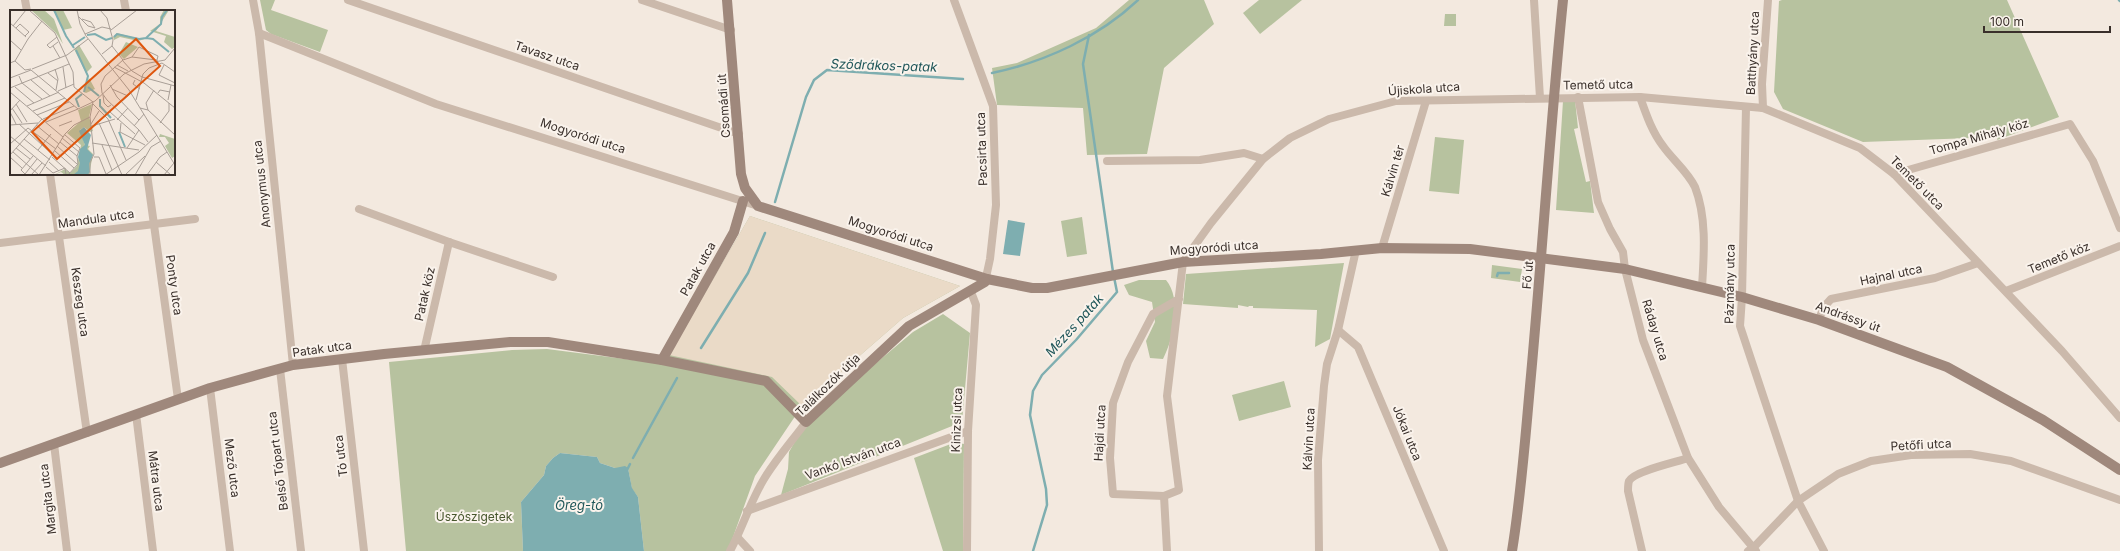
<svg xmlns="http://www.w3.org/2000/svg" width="2120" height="551" font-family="Inter,sans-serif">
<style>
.green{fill:#b7c29f}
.plaza{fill:#eadac7}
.water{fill:#7eaeb0}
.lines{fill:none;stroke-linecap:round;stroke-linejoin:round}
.stream{stroke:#7eaeb0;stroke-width:2.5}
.street{stroke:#cbb9ab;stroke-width:8}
.secondary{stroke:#9f887c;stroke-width:10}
.labels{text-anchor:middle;stroke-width:4;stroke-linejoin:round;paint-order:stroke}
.street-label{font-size:12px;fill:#392f2a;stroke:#faf3ec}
.park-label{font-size:12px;fill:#48572e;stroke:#faf3ec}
.water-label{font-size:13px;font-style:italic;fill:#20575a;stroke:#faf3ec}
.inset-river{fill:none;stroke:#7eaeb0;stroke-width:2}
.inset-road{fill:none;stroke:#a99f97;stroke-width:1}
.view{fill:#df570e;fill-opacity:0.15;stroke:#df570e;stroke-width:2}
.inset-edge{fill:none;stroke:#392f2a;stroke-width:2}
</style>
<rect width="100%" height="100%" fill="#f3e9df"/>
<g class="green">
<path d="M260,0H275L271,10L328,30L320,52L271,34L266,30Z"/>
<path d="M1129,0H1204L1214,24L1164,68L1147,154L1087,155L1083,108L997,105L992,68L1017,63L1096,28Z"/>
<path d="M1259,0H1302L1260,34L1243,13Z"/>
<path d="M1782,0H2007L2059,117L1997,140L1998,137L1863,142L1783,109L1774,92L1779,1Z"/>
<path d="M1445,14H1456V26H1444Z"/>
<path d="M1575,100L1578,128L1574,129L1586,182L1590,181L1594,213L1556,210L1563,101Z"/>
<path d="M1435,137L1464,140L1459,194L1429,191Z"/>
<path d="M750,216L960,286L903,318L802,406L755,476L728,551H644L638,497L632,489L628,468H615L600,463L597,457L560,453L553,458L546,466L544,475L521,502L523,551H406L389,362L512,350L547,349L664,364Z"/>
<path d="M1082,217L1087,254L1067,257L1061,221Z"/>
<path d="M1344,263L1330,339L1315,347L1317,310L1253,308V306H1249L1248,307L1238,305V308L1183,304L1186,274Z"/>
<path d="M1492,265L1522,269L1520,282L1491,278Z"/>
<path d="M1139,280H1166C1182,299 1174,338 1163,359L1150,358L1146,341L1155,322L1152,302L1129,295L1124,285Z"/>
<path d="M943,314L970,333L962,422L781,495L788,469L789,452L806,422L913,332Z"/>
<path d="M1284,381L1291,407L1239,421L1232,395Z"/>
<path d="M956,442L964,444L963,551H943L914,458Z"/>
</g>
<path class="plaza" d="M750,216L960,286L903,318L802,406L772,377L669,355Z"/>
<g class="water">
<path d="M1008,220L1025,223L1020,256L1003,254Z"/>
<path d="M560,453L597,457L600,463L615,468L625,466L628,468L632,488L638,497L644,551H523L521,502L544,475L546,466L553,458Z"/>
</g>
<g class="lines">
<g class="stream">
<path d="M2119,0L2120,1"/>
<path d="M1089,35L1083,64L1113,272"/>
<path d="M992,73C1045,62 1099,37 1138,0"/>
<path d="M775,202L806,97L814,80L827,70L963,79"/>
<path d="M1497,276L1498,273H1509"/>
<path d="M701,348L748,273L765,233"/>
<path d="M633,458L677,378"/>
<path d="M627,470L630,464"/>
<path d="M1033,551L1047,505L1046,489L1030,415L1033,391L1042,375L1076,340L1117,292L1114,277"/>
</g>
<g class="street">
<path d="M25,0L27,11"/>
<path d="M124,0L126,11"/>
<path d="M253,0L259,33L293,365"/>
<path d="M348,0L739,134"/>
<path d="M642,0L731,30"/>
<path d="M954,0L993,106L996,205L990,259L985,282"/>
<path d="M1534,0L1540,98"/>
<path d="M259,33L436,104L758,206"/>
<path d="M1578,97L1598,202L1610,229L1623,252L1625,269L1643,340L1688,458L1719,507L1756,551"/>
<path d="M1640,97C1646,114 1652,132 1663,146C1672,159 1688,172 1695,187C1707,218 1704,254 1702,287"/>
<path d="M1746,107L1742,297L1740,326L1798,501L1824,551"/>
<path d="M1763,108L1762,84L1768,0"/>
<path d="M1107,161L1200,160L1244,153L1263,159"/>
<path d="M50,174L87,433"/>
<path d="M147,174L178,399"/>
<path d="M1894,174L2070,124L2093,161L2120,228"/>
<path d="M359,209L449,242L553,277"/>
<path d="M0,243L195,219"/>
<path d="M1382,248L1426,101"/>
<path d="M2006,291L2120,246"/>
<path d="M1179,299L1153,314L1128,362L1113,403L1110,458L1113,494L1164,496L1179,490L1167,396L1183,262L1211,223L1263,159L1290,138L1329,119L1396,101L1640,97L1763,108L1860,148L1894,174L2062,351L2120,418"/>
<path d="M1819,320L1823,308L1831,299L1935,278L1978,263"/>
<path d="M1338,330L1358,347L1444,551"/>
<path d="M424,351L449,242"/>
<path d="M342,359L364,551"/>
<path d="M280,369L301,551"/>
<path d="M210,388L230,551"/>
<path d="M136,414L153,551"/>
<path d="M54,444L67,551"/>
<path d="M1164,496L1167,551"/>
<path d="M747,511L968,431"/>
<path d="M738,538L750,551"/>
<path d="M730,551C743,527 750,502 764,479C776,459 792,441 806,422"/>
<path d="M967,551L968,431L976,305L971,292"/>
<path d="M1319,551L1318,460L1324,386L1327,364L1338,330L1356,250"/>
<path d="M1642,551L1628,491C1628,488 1628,484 1629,481C1634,471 1677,462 1688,458"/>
<path d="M1748,551L1754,547L1798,501L1838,474L1871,461L1911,455L1970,454L2011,461L2120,500"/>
</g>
<g class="secondary">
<path d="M727,0L741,174L745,188L758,206L987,279L1032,288H1047L1183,262L1321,254L1382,248L1470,249L1625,269L1742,297L1819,320L1947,367L2043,420L2120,470"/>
<path d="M662,360L734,232L743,201"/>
<path d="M0,463L210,388L293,365L384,354L510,342H548L662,360L766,381L806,422L909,326L985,282"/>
<path d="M1512,551C1521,496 1525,441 1530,386C1542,257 1550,128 1563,0"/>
</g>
</g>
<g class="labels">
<g class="street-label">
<text transform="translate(1753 53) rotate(-87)" y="4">Batthyány utca</text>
<text transform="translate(547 56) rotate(19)" y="4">Tavasz utca</text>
<text transform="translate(1598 85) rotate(-1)" y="4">Temető utca</text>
<text transform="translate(1424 89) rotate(-4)" y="4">Újiskola utca</text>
<text transform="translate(724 106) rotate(-94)" y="4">Csomádi út</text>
<text transform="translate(583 136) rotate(18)" y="4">Mogyoródi utca</text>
<text transform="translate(1979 137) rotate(-16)" y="4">Tompa Mihály köz</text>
<text transform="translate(982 149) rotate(-92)" y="4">Pacsirta utca</text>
<text transform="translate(1393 171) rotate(-73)" y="4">Kálvin tér</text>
<text transform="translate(1917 183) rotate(45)" y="4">Temető utca</text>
<text transform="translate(262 184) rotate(-96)" y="4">Anonymus utca</text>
<text transform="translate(96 219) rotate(-8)" y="4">Mandula utca</text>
<text transform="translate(891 234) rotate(18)" y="4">Mogyoródi utca</text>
<text transform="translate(1214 248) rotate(-4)" y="4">Mogyoródi utca</text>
<text transform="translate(2059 258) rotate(-22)" y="4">Temető köz</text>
<text transform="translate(698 269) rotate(-61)" y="4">Patak utca</text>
<text transform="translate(1528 275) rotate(-85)" y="4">Fő út</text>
<text transform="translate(1891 275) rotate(-12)" y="4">Hajnal utca</text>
<text transform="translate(1730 284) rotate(-89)" y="4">Pázmány utca</text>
<text transform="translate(174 285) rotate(82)" y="4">Ponty utca</text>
<text transform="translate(425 294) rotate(-77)" y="4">Patak köz</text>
<text transform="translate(80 302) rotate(82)" y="4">Keszeg utca</text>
<text transform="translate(1848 317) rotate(20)" y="4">Andrássy út</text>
<text transform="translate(1655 330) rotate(73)" y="4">Ráday utca</text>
<text transform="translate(322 349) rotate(-8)" y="4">Patak utca</text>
<text transform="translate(828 385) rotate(-44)" y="4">Találkozók útja</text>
<text transform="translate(957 420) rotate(-88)" y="4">Kinizsi utca</text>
<text transform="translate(1100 433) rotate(-87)" y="4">Hajdi utca</text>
<text transform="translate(1407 433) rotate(68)" y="4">Jókai utca</text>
<text transform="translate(1309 439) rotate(-87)" y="4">Kálvin utca</text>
<text transform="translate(1921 445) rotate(-3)" y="4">Petőfi utca</text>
<text transform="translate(341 456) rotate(-97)" y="4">Tó utca</text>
<text transform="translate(853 459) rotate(-20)" y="4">Vankó István utca</text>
<text transform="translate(278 461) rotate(-97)" y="4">Belső Tópart utca</text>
<text transform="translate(232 468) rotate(83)" y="4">Mező utca</text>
<text transform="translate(156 481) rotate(83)" y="4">Mátra utca</text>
<text transform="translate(48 499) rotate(-97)" y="4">Margita utca</text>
</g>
<g class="park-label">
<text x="474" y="521">Úszószigetek</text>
</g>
<g class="water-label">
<text transform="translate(884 65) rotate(2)" y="5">Sződrákos-patak</text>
<text transform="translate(1074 325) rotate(-48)" y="5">Mézes patak</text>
<text x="579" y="510">Öreg-tó</text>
</g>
</g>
<g transform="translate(10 10)">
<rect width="165" height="165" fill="#f3e9df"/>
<path d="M21,0H34L44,9L53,34L46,23ZM44,0H53L62,18L53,20ZM154,0H159L146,21L165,27V37L162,39L154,32L156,26L140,21L150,14V7ZM107,23L126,28H138L128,31L110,27L104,30L103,27ZM116,32L128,37L114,49L109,44ZM69,35L82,57L76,63L64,39ZM79,68L85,79L76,83L74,82ZM82,94L79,107L83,121L80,122L74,117L70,120L75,135L80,136L78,139L83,144L79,165H55L51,162L44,165L55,159L60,163L67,156L71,135L57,123L71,111L68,100ZM150,124L165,129V146L162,148L155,136L159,133L155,127H149Z" fill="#b7c29f"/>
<path d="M74,117L81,125L77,139L83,145L79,154L80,162L77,165H63L68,161L70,153L68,147L70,139L75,135L69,121Z" fill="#7eaeb0"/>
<path class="inset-river" d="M44,0L56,26L64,38M77,25L85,24L96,30L102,28M104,27L107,24L129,29L136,28L151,14L152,7L157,0M136,28L143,29L159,42M63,35L75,27M66,40L78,66L74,82M78,77L89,86M90,89V96L101,108M69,97L66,89L72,84M109,122L115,137"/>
<path class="inset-road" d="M19,0L45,23L63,62L64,77L83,92L80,107L84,144L80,153V165M67,0L70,14L76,26L119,80L165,155M90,0L97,8L103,30L102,36L92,44M68,6L78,16L85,18M72,9L81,12L85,18M0,13L16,27M3,16L16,0M6,18L10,14L19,22L15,26M101,20L127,0M75,24L92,17L101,19M47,27L37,35L40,38L48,32M0,30L11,40M43,36L50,48M102,36L113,50M122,47L129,37L148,46L147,50M112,50L122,61L132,67L165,76M5,51L18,29L32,11M0,53L5,51L15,60L21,59M107,55L118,61M154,55L149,65L165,73M53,57L56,78M104,57L134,73L165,98M22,59L57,45L78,29M45,59L48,69L46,80M21,60L68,99L85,91L114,64L134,54L155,50L165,38M38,63L48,71M9,66L12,73L32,89M0,68L21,60M21,70L40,86M125,70L123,74L130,79M100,75L107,87L129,110M5,77L24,93M0,78L59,54M102,79L118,86M48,81L64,74M0,82L53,127M148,83L150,80L160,82M93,85L94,93L98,97L101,95M126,90L133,64L139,58L152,53L165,62M158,90L161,75M111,92L121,83M6,94L17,112M83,94L98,109L116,150M17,96L49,82M2,98L12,113M130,98L138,100L165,125M138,100L136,93L144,80M0,101L10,90M23,101L55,88M0,102L6,114M100,102L125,124M27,105L59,92M33,109L64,96M107,110L118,98M36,112L68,99M89,113L112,165M111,113L110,122L135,135M150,113L159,101V93M9,114L43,145M81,114L89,101M0,115L28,113M26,115L49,134M49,116L62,111M82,116L105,109M124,116L134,104M55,125L70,138L67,146L68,154L58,165M0,126L36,156M52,128L69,142M14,129L40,150M50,132L67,146M138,132L129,120L97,90L92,83L91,74L95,66L113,50L122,47L138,49L147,50L148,53M82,133L129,140M0,134L18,118L46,139M92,135L102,160M47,136L67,154M6,138L20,149M117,138L129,120M28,140L41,124M45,141L64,158M3,142L29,165M0,145L32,109M0,147L12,158M42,147L60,163M84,147H89L96,164M39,152L49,161M146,152L161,165M36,157L43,163L55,158L56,165M15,164L27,149M16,165L11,160L23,146M21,165L32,153M29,165L55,124L64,115L80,107M95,165L129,142L147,125M115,165L135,146M125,165L141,137L151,131M137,165L150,147L157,142M154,165L164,153"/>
<path class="view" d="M126,29L150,56L47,149L22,122Z"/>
<rect width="165" height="165" class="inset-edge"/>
</g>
<path d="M1984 26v6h126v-6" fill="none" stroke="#392f2a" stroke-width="2"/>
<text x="1990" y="26" font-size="12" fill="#392f2a" stroke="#faf3ec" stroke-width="3" paint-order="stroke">100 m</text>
</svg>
